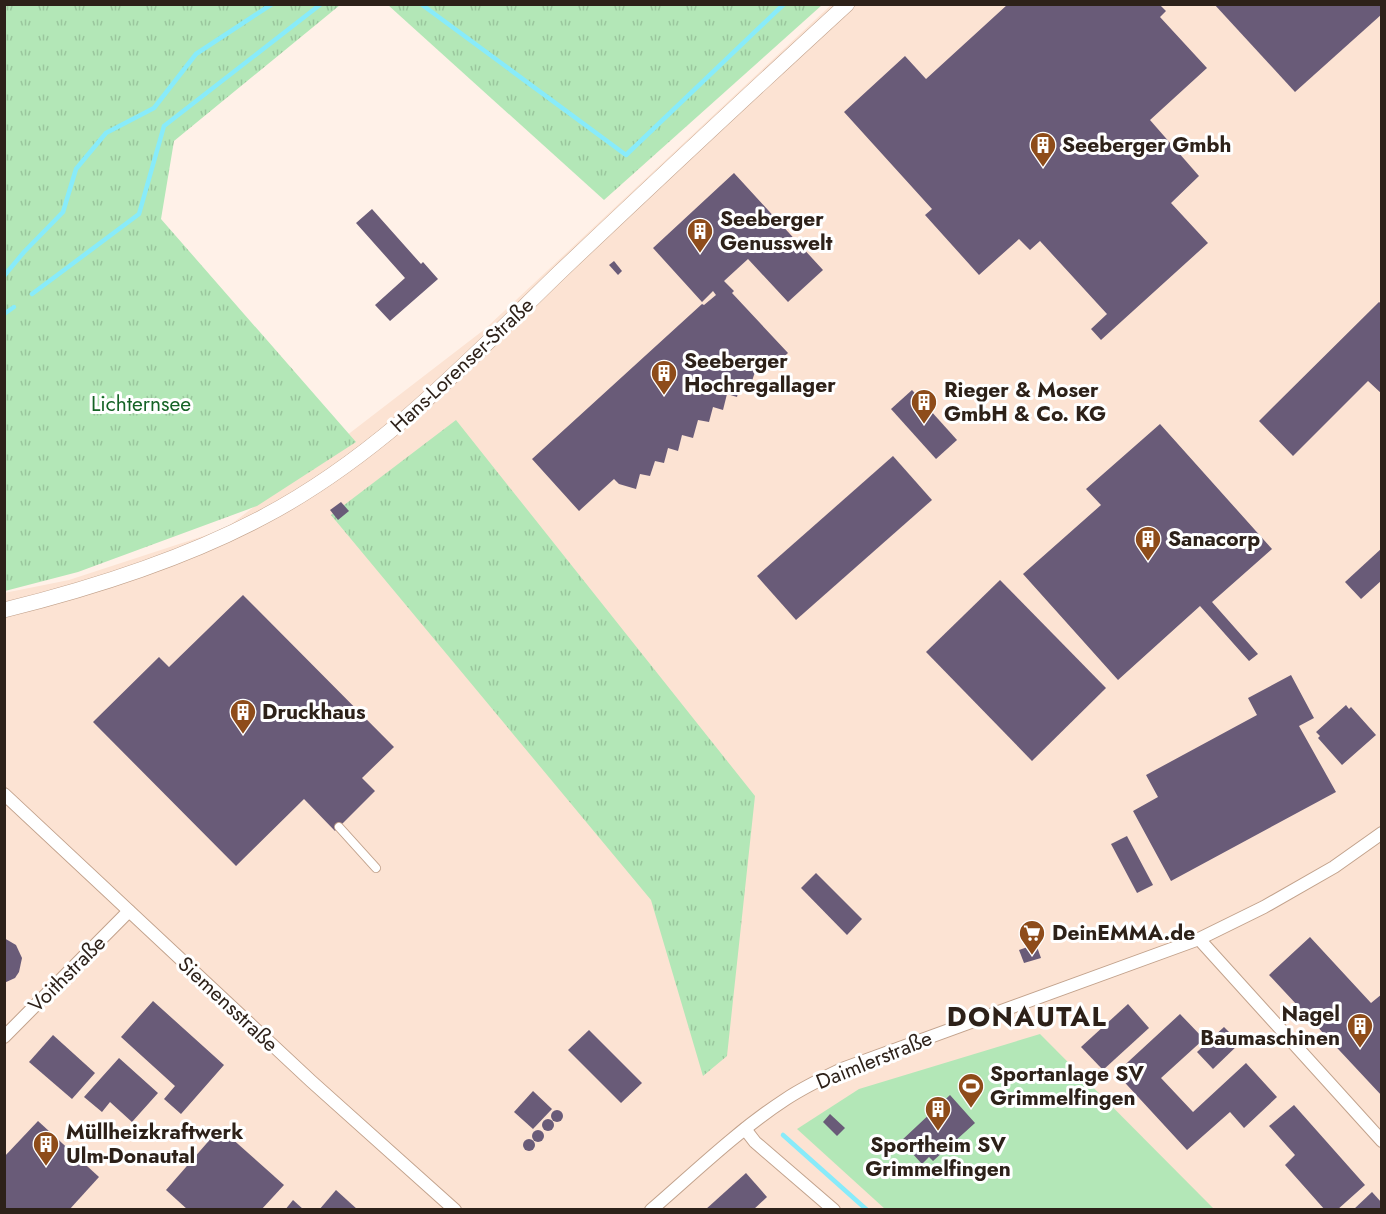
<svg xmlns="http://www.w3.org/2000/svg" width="1386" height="1214" font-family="Jost,sans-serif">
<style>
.built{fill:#fce3d3}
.grass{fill:#b3e7b7}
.park{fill:url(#park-tufts)}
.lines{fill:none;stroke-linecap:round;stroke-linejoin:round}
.stream{stroke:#88ebfa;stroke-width:4.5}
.building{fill:#695b78}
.pedestrian-casing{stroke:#c2a28c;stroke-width:10}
.minor-casing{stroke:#c2a28c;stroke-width:14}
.tertiary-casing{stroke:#c2a28c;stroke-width:16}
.pedestrian{stroke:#fff;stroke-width:8}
.minor{stroke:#fff;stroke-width:12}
.tertiary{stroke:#fff;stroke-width:15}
.labels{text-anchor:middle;stroke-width:6;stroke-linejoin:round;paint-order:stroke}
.poi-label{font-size:21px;font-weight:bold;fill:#2d2119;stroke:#fff;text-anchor:start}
.street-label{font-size:21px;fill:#2d2119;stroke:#fff}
.park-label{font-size:21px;fill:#156326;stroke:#fff}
.district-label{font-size:27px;font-weight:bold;letter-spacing:1.5px;fill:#2d2119;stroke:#fff}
</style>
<defs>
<pattern id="park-tufts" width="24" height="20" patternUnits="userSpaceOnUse" patternTransform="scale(1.5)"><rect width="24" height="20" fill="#b3e7b7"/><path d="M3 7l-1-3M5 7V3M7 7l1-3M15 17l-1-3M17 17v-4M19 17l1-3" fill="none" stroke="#9ac69d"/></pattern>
</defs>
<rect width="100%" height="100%" fill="#fff1e8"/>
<path class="built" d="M831,5H1381V1209H5L4,593L69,580L225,529L485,329Z"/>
<path class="grass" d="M1040,1034L1214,1209H885L797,1129L859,1089Z"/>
<g class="park">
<path d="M5,4L340,5L174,141L161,219L356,442L257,506L78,572L5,591Z"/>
<path d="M388,5H822L604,200Z"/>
<path d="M456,420L755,796L727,1056L703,1076L651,900L331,515Z"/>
</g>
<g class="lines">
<g class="stream">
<path d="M421,4L626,155L784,4"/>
<path d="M4,276L24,252L63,212L76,169L106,133L154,108L196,54L272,4"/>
<path d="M32,294L139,214L164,126L321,4"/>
<path d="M4,314L14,307"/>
<path d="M783,1135L867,1210"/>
</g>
</g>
<g class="building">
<path d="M1214,4H1382V14L1295,92Z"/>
<path d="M1007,5H1160L1166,11L1160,17L1207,68L1150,120L1199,176L1171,203L1208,243L1101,340L1091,329L1107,314L1040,241L1030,250L1019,239L979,275L925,215L932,209L844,112L905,56L926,79Z"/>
<path d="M734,173L823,270L788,302L748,259L724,281L734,291L732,293L788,353L766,373L756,369L751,384L741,382L737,397L727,394L723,410L713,407L709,422L698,420L693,438L682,435L678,451L668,448L664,463L655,461L650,476L640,474L636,489L619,484L614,479L579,511L532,459L702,304L704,305L716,295L713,291L702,302L653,248Z"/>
<path d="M372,209L421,264L423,262L438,279L390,321L375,305L405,278L356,223Z"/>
<path d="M614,261L622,271L618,275L609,265Z"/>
<path d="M1379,302L1382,304V394L1368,381L1293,456L1259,421Z"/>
<path d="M912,390L957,440L936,459L891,409Z"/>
<path d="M1160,424L1272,549L1212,602L1258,654L1249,661L1200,606L1118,680L1023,574L1101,505L1086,489Z"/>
<path d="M893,456L932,500L796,620L757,576Z"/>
<path d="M341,502L349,511L338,520L330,510Z"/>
<path d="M1382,548V580L1361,599L1345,582Z"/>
<path d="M1000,580L1106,688L1032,761L926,652Z"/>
<path d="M243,595L394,747L362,778L375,791L335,831L304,799L236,866L93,722L159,657L169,667Z"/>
<path d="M1291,675L1314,718L1299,726L1336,792L1171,881L1133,811L1158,797L1146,775L1257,715L1248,698Z"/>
<path d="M1346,705L1349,709L1351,707L1376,735L1342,765L1318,738L1320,736L1316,732Z"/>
<path d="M1127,836L1153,885L1137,893L1111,844Z"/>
<path d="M816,873L862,919L847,935L801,888Z"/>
<path d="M1310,937L1371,1003L1382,994V1096L1269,975Z"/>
<path d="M4,938L16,945L22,958L19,972L15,978L4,983Z"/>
<path d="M1036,944L1041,958L1024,963L1019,950Z"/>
<path d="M153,1001L224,1065L181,1114L164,1099L175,1086L121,1037Z"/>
<path d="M1128,1004L1149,1028L1103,1070L1081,1047Z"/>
<path d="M1180,1014L1204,1039L1161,1078L1193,1112L1246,1063L1277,1097L1244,1128L1230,1112L1187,1150L1116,1073Z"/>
<path d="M1224,1027L1240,1043L1213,1069L1197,1052Z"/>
<path d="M589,1030L642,1083L621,1103L568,1050Z"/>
<path d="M53,1035L95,1073L72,1099L29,1062Z"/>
<path d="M119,1058L158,1093L132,1122L110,1102L102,1112L84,1097Z"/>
<path d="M533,1091L552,1109L533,1129L514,1112Z"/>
<path d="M950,1095L975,1123L933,1161L929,1157L922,1164L901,1141Z"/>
<path d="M1294,1105L1365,1185L1337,1210H1325L1285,1165L1295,1155L1269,1126Z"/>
<circle cx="557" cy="1116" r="6"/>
<path d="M830,1114L845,1128L837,1136L823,1122Z"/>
<circle cx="548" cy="1125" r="6"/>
<path d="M38,1121L99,1177L69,1210H4V1157Z"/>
<path d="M220,1128L284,1185L261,1210H188L166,1190Z"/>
<circle cx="538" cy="1136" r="6"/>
<circle cx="529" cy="1145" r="6"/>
<path d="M746,1173L767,1197L753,1210H705Z"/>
<path d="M336,1190L358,1210H319Z"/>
<path d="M1372,1192L1382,1203V1210H1353Z"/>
<path d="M293,1200L304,1210H285Z"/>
</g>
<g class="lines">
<g class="pedestrian-casing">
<path id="pedestrian" d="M339,827L376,868"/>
</g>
<g class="minor-casing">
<g id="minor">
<path d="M4,794L311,1081L455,1210"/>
<path d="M1199,939L1382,1141"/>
<path d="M4,1037L129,911"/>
<path d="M745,1129L755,1142L834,1210"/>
<path d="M651,1210C695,1172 737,1131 786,1099C804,1087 823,1078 842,1069L1199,939L1264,907L1334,867L1382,833"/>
</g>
</g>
<g class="tertiary-casing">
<path id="tertiary" d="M4,610C93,588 182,560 263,517C379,456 467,362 560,272C655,182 750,93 847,4"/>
</g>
<use href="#pedestrian" class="pedestrian"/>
<use href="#minor" class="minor"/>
<use href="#tertiary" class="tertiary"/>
</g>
<defs>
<g id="building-pin" transform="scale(1.35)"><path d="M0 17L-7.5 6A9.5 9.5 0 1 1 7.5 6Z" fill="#8e4c1a" stroke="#fff"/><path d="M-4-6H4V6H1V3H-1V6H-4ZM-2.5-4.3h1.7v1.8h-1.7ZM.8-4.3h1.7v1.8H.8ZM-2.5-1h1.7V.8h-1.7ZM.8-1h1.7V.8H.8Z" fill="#fff"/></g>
<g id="supermarket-pin" transform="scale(1.35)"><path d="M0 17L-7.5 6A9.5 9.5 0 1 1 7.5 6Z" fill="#8e4c1a" stroke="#fff"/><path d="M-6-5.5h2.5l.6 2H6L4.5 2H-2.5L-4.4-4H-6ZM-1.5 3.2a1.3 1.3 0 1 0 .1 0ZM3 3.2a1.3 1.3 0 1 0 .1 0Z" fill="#fff"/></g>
<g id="stadium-pin" transform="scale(1.35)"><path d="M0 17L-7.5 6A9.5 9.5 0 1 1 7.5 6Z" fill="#8e4c1a" stroke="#fff"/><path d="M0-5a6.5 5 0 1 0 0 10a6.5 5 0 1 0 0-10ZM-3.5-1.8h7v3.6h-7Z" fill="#fff"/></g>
</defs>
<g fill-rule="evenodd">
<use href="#building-pin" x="1043" y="145"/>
<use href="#building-pin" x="700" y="231"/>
<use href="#building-pin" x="664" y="373"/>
<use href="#building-pin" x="924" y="402"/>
<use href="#building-pin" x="1148" y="539"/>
<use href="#building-pin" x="243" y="712"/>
<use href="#supermarket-pin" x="1032" y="933"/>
<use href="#building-pin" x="1360" y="1026"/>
<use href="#stadium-pin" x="971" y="1086"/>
<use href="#building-pin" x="938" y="1109"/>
<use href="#building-pin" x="46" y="1144"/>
</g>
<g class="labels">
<g class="poi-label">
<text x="1062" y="152">Seeberger Gmbh</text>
<text x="720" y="226">Seeberger<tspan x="720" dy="24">Genusswelt</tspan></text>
<text x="684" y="368">Seeberger<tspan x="684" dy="24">Hochregallager</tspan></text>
<text x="944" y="397">Rieger &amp; Moser<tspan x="944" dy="24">GmbH &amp; Co. KG</tspan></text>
<text x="1168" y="546">Sanacorp</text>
<text x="262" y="719">Druckhaus</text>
<text x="1052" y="940">DeinEMMA.de</text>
<text x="1340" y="1021" text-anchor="end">Nagel<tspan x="1340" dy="24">Baumaschinen</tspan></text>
<text x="990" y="1081">Sportanlage SV<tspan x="990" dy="24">Grimmelfingen</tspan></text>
<text x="66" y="1139">Müllheizkraftwerk<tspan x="66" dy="24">Ulm-Donautal</tspan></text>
<text x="938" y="1152" text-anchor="middle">Sportheim SV<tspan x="938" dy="24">Grimmelfingen</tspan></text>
</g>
<g class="street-label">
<text transform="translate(462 365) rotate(-43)" y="7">Hans-Lorenser-Straße</text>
<text transform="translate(67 974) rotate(-45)" y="7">Voithstraße</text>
<text transform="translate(228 1004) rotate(43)" y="7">Siemensstraße</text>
<text transform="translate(874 1060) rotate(-22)" y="7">Daimlerstraße</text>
</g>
<g class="park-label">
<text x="141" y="411">Lichternsee</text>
</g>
<g class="district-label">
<text x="1027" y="1026">DONAUTAL</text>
</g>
</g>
<rect width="1386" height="1214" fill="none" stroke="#2d2119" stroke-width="12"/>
</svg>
